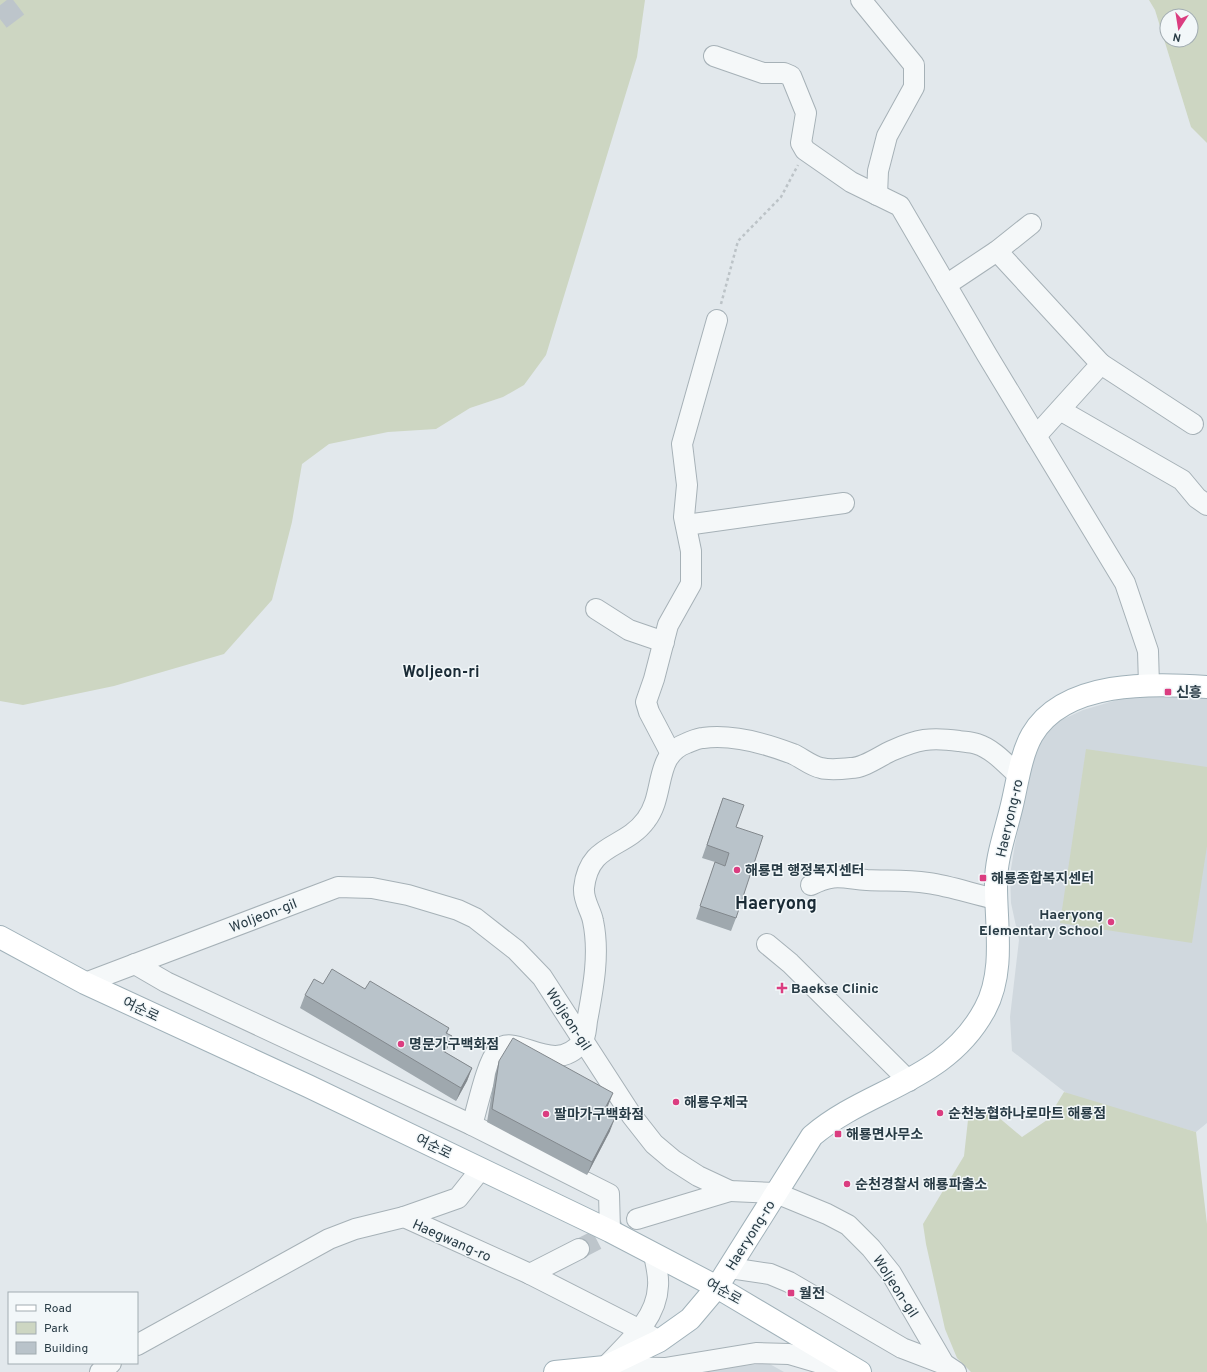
<svg xmlns="http://www.w3.org/2000/svg" width="1207" height="1372" font-family="Overpass,'Noto Sans KR',sans-serif">
<style>
.built{fill:#d0d8de}
.green{fill:#cdd6c2;fill-rule:evenodd}
.lines{fill:none;stroke-linecap:round;stroke-linejoin:round}
.minor-tunnel{stroke:#bdc5cb;stroke-width:20;stroke-dasharray:20 10;stroke-linecap:butt}
.highway-tunnel{stroke:#bdc5cb;stroke-width:22;stroke-dasharray:22 11;stroke-linecap:butt}
.minor-casing{stroke:#a6b1b7;stroke-width:22}
.major-casing{stroke:#a0b1b9;stroke-width:24}
.path{stroke:#bcc3c7;stroke-width:2.5;stroke-dasharray:3 3;stroke-linecap:butt}
.minor{stroke:#f5f8f9;stroke-width:20}
.major{stroke:#fff;stroke-width:22}
.wall{fill:#9fa8ae}
.shaded-wall{fill:#82888d}
.building{fill:#b9c3ca;stroke:#82888d}
.poi-dot{fill:#db3d80;stroke:#f2f7f9;stroke-width:1.5}
.labels{text-anchor:middle;stroke-width:3;stroke-linejoin:round;paint-order:stroke}
.poi-label{font-size:14px;font-weight:bold;fill:#283b45;stroke:#f2f7f9;text-anchor:start}
.street-label{font-size:14px;fill:#283b45;stroke:#f2f7f9}
.quarter-label{font-size:16px;font-weight:bold;fill:#1a2b36;stroke:#f2f7f9}
.district-label{font-size:18px;font-weight:bold;fill:#1a2b36;stroke:#f2f7f9}
</style>
<rect width="100%" height="100%" fill="#e2e8ec"/>
<g class="built">
<path d="M1147,694L1207,696V1123L1196,1132L1070,1096L1012,1051L1010,1017L1019,940L1011,903L1010,875L1015,844L1034,754L1045,735L1057,722L1083,710L1127,697Z"/>
<path d="M768,1363L784,1372H688Z"/>
</g>
<g class="green">
<path d="M0,0H645L637,57L546,355L524,385L503,397L470,408L436,429L388,432L329,444L302,464L292,522L272,600L224,654L114,686L23,705L0,701Z"/>
<path d="M1149,0H1207V143L1191,127L1155,10ZM1167,16H1191V40H1167Z"/>
<path d="M1086,749L1207,767V846L1192,943L1060,923Z"/>
<path d="M1064,1092L1196,1132L1207,1224V1372H971L957,1358L945,1329L926,1244L923,1224L964,1156L968,1120L991,1111L1022,1137L1047,1120Z"/>
</g>
<g class="lines">
<path class="minor-tunnel" d="M579,1249L637,1219"/>
<path class="highway-tunnel" d="M0,19L25,0"/>
<g class="minor-casing">
<g id="minor">
<path d="M861,0L914,65V87L887,136L878,171L877,195"/>
<path d="M714,56L763,73H784L791,76L806,113L801,143L805,150L851,182L900,206L987,355L1125,583L1148,651L1149,685"/>
<path d="M997,251L1101,364L1036,436"/>
<path d="M946,285L997,251L1031,224"/>
<path d="M1101,364L1193,424"/>
<path d="M1060,410L1182,480L1197,498L1207,505"/>
<path d="M686,525L844,503"/>
<path d="M596,609L629,630L664,642"/>
<path d="M670,752L649,712L646,702L654,679L668,625L691,584V551L684,517L687,485L682,444L717,320"/>
<path d="M811,885C834,873 842,878 867,880C887,881 907,880 928,883C950,886 973,894 996,899"/>
<path d="M767,944L790,963L909,1081"/>
<path d="M135,964L166,982L472,1125L609,1194L610,1231"/>
<path d="M85,983L338,887L372,888L408,895L458,910L475,918L516,950L542,977L632,1116L654,1144L673,1160L698,1176L730,1191L776,1193L827,1214L848,1225L871,1248L891,1273L944,1364L956,1372"/>
<path d="M472,1125C478,1106 486,1064 498,1050C514,1031 554,1078 582,1042C586,1037 586,1028 587,1021C593,989 600,954 593,921C591,910 583,901 584,888C589,842 624,850 646,820C666,794 653,755 687,743C692,741 698,738 703,738C732,734 767,744 793,754C802,758 811,766 821,768C829,770 842,769 851,768C864,768 880,756 891,751C918,739 930,737 959,741C965,742 971,742 977,744C993,749 1006,764 1018,775"/>
<path d="M404,1217L458,1198L481,1169"/>
<path d="M637,1219L730,1191"/>
<path d="M654,1255C656,1265 659,1276 658,1286C657,1319 627,1344 605,1367L665,1368L756,1353L789,1354L851,1372"/>
<path d="M730,1268L770,1274L789,1282L902,1348L944,1364"/>
<path d="M530,1274L579,1249"/>
<path d="M137,1345L329,1239L355,1229L404,1217L530,1274L640,1330L659,1341"/>
<path d="M100,1372L111,1363"/>
</g>
</g>
<g class="major-casing">
<g id="major">
<path d="M0,937L85,983L308,1086L610,1231L717,1287L860,1372"/>
<path d="M555,1372L605,1367L659,1341L690,1319L717,1287L812,1136C868,1088 946,1082 985,1009C1005,972 996,926 996,886C995,860 1006,831 1012,805C1017,784 1021,754 1032,735C1064,680 1153,683 1207,687"/>
</g>
</g>
<path class="path" d="M721,304L738,241L781,197L798,165"/>
<use href="#minor" class="minor"/>
<use href="#major" class="major"/>
</g>
<g class="wall">
<path d="M723,798L736,827V918L731,931L696,919L715,862L702,858Z"/>
<path d="M323,984L365,989L449,1028L447,1034L452,1036L447,1049L445,1052L472,1068L467,1081L456,1101L300,1008L305,995Z"/>
<path d="M499,1061L608,1106L605,1112L610,1131L587,1175L487,1122L495,1074Z"/>
</g>
<g class="shaded-wall">
<path d="M452,1036L447,1049L438,1064L443,1051Z"/>
<path d="M472,1068L467,1081L456,1101L461,1088Z"/>
<path d="M613,1093L608,1106L599,1125L603,1112Z"/>
<path d="M615,1118L610,1131L587,1175L592,1162Z"/>
</g>
<g class="building">
<path d="M723,798L744,805L736,827L763,836L736,918L700,906L715,862L725,866L729,853L707,845Z"/>
<path d="M332,969L365,989L370,981L449,1028L446,1033L452,1036L443,1051L472,1068L461,1088L305,995L314,979L323,984Z"/>
<path d="M513,1038L613,1093L603,1112L615,1118L592,1162L492,1109L499,1061Z"/>
</g>
<g class="poi-dot">
<rect x="1164" y="688" width="8" height="8" rx="2"/>
<circle cx="737" cy="870" r="4"/>
<rect x="979" y="874" width="8" height="8" rx="2"/>
<circle cx="1111" cy="922" r="4"/>
<path d="M780 982h4v4h4v4h-4v4h-4v-4h-4v-4h4z"/>
<circle cx="401" cy="1044" r="4"/>
<circle cx="676" cy="1102" r="4"/>
<circle cx="940" cy="1113" r="4"/>
<circle cx="546" cy="1114" r="4"/>
<rect x="834" y="1130" width="8" height="8" rx="2"/>
<circle cx="847" cy="1184" r="4"/>
<rect x="787" y="1289" width="8" height="8" rx="2"/>
</g>
<g class="labels">
<g class="poi-label">
<text x="1176" y="697">신흥</text>
<text x="745" y="875">해룡면 행정복지센터</text>
<text x="991" y="883">해룡종합복지센터</text>
<text x="1103" y="919" text-anchor="end">Haeryong<tspan x="1103" dy="16">Elementary School</tspan></text>
<text x="791" y="993">Baekse Clinic</text>
<text x="409" y="1049">명문가구백화점</text>
<text x="684" y="1107">해룡우체국</text>
<text x="948" y="1118">순천농협하나로마트 해룡점</text>
<text x="554" y="1119">팔마가구백화점</text>
<text x="846" y="1139">해룡면사무소</text>
<text x="855" y="1189">순천경찰서 해룡파출소</text>
<text x="799" y="1298">월전</text>
</g>
<g class="street-label">
<text transform="translate(1009 818) rotate(-77)" y="5">Haeryong-ro</text>
<text transform="translate(263 915) rotate(-21)" y="5">Woljeon-gil</text>
<text transform="translate(141 1009) rotate(25)" y="5">여순로</text>
<text transform="translate(569 1019) rotate(57)" y="5">Woljeon-gil</text>
<text transform="translate(434 1146) rotate(26)" y="5">여순로</text>
<text transform="translate(750 1235) rotate(-58)" y="5">Haeryong-ro</text>
<text transform="translate(452 1240) rotate(24)" y="5">Haegwang-ro</text>
<text transform="translate(896 1286) rotate(57)" y="5">Woljeon-gil</text>
<text transform="translate(724 1291) rotate(29)" y="5">여순로</text>
</g>
<g class="quarter-label">
<text x="441" y="677">Woljeon-ri</text>
</g>
<g class="district-label">
<text x="776" y="909">Haeryong</text>
</g>
</g>
<rect x="8" y="1292" width="130" height="72" fill="#f2f7f9" stroke="#a1acb1"/>
<rect x="16" y="1305" width="20" height="6" fill="#ffffff" stroke="#a1acb1"/>
<text x="44" y="1312" font-size="12" fill="#283b45">Road</text>
<rect x="16" y="1322" width="20" height="12" fill="#cdd6c2" stroke="#a1acb1"/>
<text x="44" y="1332" font-size="12" fill="#283b45">Park</text>
<rect x="16" y="1342" width="20" height="12" fill="#b9c3ca" stroke="#a1acb1"/>
<text x="44" y="1352" font-size="12" fill="#283b45">Building</text>
<g transform="translate(1179 28) rotate(192)"><circle r="19" fill="#f2f7f9" stroke="#a1acb1"/>
<path d="M0-3L7 15L0 10L-7 15Z" fill="#db3d80"/>
<text y="-6" font-size="11" font-weight="bold" text-anchor="middle" fill="#283b45">N</text>
</g>
</svg>
